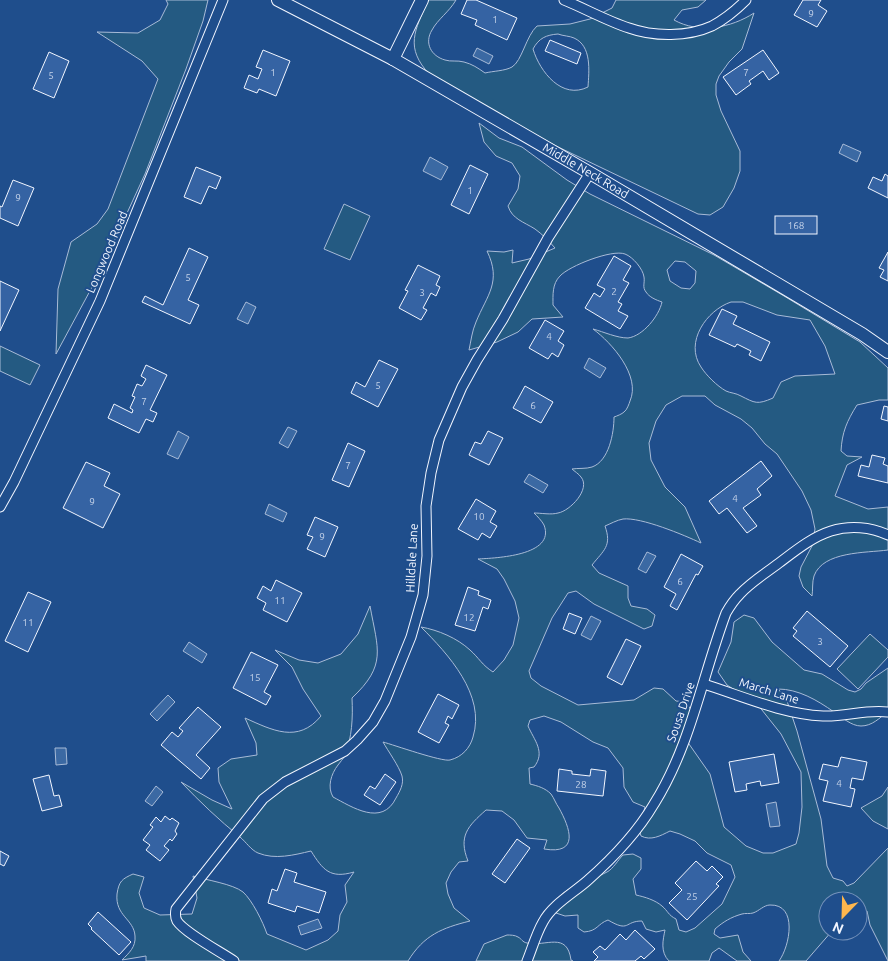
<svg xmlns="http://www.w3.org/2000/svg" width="888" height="961" font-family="Ubuntu,sans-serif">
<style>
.green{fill:#245a82;stroke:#a8bbd7;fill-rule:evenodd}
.water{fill:#3b69a3;stroke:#a8bbd7}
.building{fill:#3563a3;stroke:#f2f6ff}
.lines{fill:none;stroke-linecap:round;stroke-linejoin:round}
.street-casing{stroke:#f2f6ff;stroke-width:11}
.secondary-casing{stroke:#f2f6ff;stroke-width:14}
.street{stroke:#1f4e8c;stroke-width:9}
.secondary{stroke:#1f4e8c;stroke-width:12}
.labels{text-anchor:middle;stroke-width:4;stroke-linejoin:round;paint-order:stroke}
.number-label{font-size:10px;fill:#c3d1e8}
.street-label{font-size:12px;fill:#f2f6ff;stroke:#1f4e8c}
</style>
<rect width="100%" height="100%" fill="#1f4e8c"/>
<g class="green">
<path d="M166,0H208L203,21L186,69L145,174L98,276L56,354L58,289L71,242L97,224L108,209L158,79L142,61L97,32L138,33L160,20L168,4Z"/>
<path d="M428,0H456C449,12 438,19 432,30C424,43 431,56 445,60C451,62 457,60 464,62C472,64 478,68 485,73C493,71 505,71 512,67C522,61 526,36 537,26L570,24L590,19L612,8L616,0H706L698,7L682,10L674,20C699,34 731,28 754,13L742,49L729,62L719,76L716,84V95L721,111L740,151V171L734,188L723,207L710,215L698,214L554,145L430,75C404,47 415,31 428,0ZM558,34C563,36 570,36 574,38C592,46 589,71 588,87C562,100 540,72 533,49C539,38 546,35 558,34Z"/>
<path d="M479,123L499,138L522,147L567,180L590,194L714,255L784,296L860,342L888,368V400H879L857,405C847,421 842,432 841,451L847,456L862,457L847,465L835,496L868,509L888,507V550C866,553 823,551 814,576C812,582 813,590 812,596L803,587L799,576L801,567L812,546L815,529L811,510L802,491L777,454L765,444L752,428L741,419L715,405L705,396H682L666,405L656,421L649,443L651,460L665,487L685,507L701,543C684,535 641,517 623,519C617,520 610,524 605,526C612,546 604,550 592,565L599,573L628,586V598L631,606L647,609L655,615L652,626L644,629L594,604L576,591L568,593L552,618L529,671L531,678L541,686L578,705L634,700L654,688L663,689L676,701L686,702L691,710L690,718L682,734L710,774L724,827L746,846L763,853H773L796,844L799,833L802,807L801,772L781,734L758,705L727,685L718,672L731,642L734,622L744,615L754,618L772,642L804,670L822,674L848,690L855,692L861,689L866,683L888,668V711C880,718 872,726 861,726C851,726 842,717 834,712C817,700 798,689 778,689L786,698L797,731L821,819L827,866L833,878L843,881L847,886L854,883L888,848V961L870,925L867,911L858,912V901H828V931H832L806,961H779C790,946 798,904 770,905C764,905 759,911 753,913C750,914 745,913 742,914C731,917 723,922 715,929L714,934L720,938L738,935L743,952L751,961H737L719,948L712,953L709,961H669C660,952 663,940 665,930L656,932L646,929L642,921C624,921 630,933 608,920C597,924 598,931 584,932L578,928V915L565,916L556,913L555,902C568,884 588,882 607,872C613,869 618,860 623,855L633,854L641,858V869L633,879L636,895C645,897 655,900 662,906C668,911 668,915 676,919L679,930L686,932L695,928L722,904L735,877L731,865L707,853L695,841L680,834L670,831C660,836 651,841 641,836L639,829L645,807L633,802L624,787L623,768L608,748L593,742L561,722L544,716L530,720L528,726C534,740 546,752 534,767L529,768L530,784C538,786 545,788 551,794C554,798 556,804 559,808C570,828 580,855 544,849L547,840L527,838L514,820L502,811L486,810C468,826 458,836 468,861L459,862L451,872L446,883L448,894L454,908L470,921C442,928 424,935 408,961H146V956L122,960C129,953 136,947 135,936C134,919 115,916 117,894C119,881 122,879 133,874L144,877L139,893L144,908L160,915L192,914L197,898L193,876C206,880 233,884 243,892C252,900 263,922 267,934L306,950L328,940L338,931L340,915L347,902L345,885L354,872C330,879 323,870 311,851C294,855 275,860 258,853C251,850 246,842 240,837C219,820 200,802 181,782L212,800L232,809L219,782L218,768L231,759L257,755L256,743L245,718C272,730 298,744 321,716L303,689L292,667L275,650L299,660L318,663L341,654L358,634L370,606C378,650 387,665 352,698C353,718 352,737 345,756C343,759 340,762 338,765C331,774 327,787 333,797C352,807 382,827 396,798C400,791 404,784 402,776C399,766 388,751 383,742C394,745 442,762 450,760C462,757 470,748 473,737C486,695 448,654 421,627C438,630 457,638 470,650C479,658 482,665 493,672L504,660L513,645L519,618L515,601L504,579L497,569L478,559C495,558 556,556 544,525C542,521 537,516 534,513C541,513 551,515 558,513C570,511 591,489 581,477C579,474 574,471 572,469C578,468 586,469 592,467C609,461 614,433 614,417C617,416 622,414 624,412C627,410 629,404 630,401C641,376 612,343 593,329C604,332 617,338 628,338C643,336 659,316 662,302C656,300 649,297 646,292C642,287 645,283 644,277C643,269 633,257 625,254C612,249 569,266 560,276C552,284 553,295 553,305L563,317L532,319L518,332L497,342L469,350C471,341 472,331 476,322C487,295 502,282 487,251L504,252L513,250L512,263L529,259L555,248C549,241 542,234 535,229C524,222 512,219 508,206L518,189L520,176L512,163L496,156L484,142ZM675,261L685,262L696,271L695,283L690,289L681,288L670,281L667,270ZM731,302H743L777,315L810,320L825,346L835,374L795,376L781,382L773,398C757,405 755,403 741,396C736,393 730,393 726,391C717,386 706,375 701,367C684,342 707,310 731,302Z"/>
<path d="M344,204L370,216L350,260L324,249Z"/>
<path d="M0,346L40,365L30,385L0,371Z"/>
<path d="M870,634L888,650V657L858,689L837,669Z"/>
<path d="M888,787V829L873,821L861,808L882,796Z"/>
<path d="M507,935C510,935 515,935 518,937C522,939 522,942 527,943C546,947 567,931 571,960L573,961H476L484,944Z"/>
</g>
<g class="water">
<path d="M477,48L493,56L489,64L473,56Z"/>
<path d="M843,144L861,152L857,162L839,153Z"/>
<path d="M430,157L448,167L441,180L423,171Z"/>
<path d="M246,302L256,307L248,324L237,319Z"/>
<path d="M589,358L606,368L600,378L584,368Z"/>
<path d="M288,427L297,431L288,448L279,443Z"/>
<path d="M178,431L189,437L178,459L167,454Z"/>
<path d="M529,474L548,485L543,493L524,482Z"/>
<path d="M269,504L287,513L283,522L265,514Z"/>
<path d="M647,552L656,556L646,573L638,569Z"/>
<path d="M591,616L601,621L591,640L581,635Z"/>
<path d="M189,642L207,654L202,663L183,651Z"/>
<path d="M168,695L175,702L157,721L150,714Z"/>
<path d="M55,748H66L67,764L56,765Z"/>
<path d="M156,786L163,792L152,806L145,801Z"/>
<path d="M776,802L780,826L770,827L766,804Z"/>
<path d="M318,919L322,928L301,935L298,926Z"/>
</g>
<g class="building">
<path d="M467,0H476L517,18L507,40L475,25L477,20L461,14Z"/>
<path d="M803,0H821L818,5L827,11L817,27L794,15Z"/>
<path d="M550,40L581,53L577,64L545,51Z"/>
<path d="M263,50L290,61L276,96L259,89L257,93L244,88L249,75L258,79L262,69L256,67Z"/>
<path d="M763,50L779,73L769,80L763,71L749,81L751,84L736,95L723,77Z"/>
<path d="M49,52L69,61L54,98L33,89Z"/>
<path d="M470,165L488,174L469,214L451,205Z"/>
<path d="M196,167L221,177L216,189L209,186L201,204L184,197Z"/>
<path d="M885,174L888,176V198L868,188L873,177L882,181Z"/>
<path d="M13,180L34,188L18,226L0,218V206L2,207Z"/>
<rect x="775" y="216" width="42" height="18"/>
<path d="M189,248L208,257L188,300L199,305L190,324L142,302L145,296L163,305Z"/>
<path d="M888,252V281L880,277L884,270L879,268Z"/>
<path d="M614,256L631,266L623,280L629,283L618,302L622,304L618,311L628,316L620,329L585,308L594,293L600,297L605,289L597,285Z"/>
<path d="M418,265L440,276L436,285L440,287L436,296L431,293L423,308L427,310L421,320L399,308L408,291L405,290Z"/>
<path d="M0,281L19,290L0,331Z"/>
<path d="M722,309L737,316L733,324L770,342L761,361L749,355L751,351L737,344L735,347L709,335Z"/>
<path d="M545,320L564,331L558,341L564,345L558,357L552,353L548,359L529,348Z"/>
<path d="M379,360L398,369L378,407L351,393L356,382L365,387Z"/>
<path d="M146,365L167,375L150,410L157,413L153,422L146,419L139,433L108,418L114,404L132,413L133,410L130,408L135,397L132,396L137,384L142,386L146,379L141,376Z"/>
<path d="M525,386L553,402L541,423L513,408Z"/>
<path d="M884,406L888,407V421L881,419Z"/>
<path d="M488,431L503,438L489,465L469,455L475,442L481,444Z"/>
<path d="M348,443L365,451L349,487L332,480Z"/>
<path d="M872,455L885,458L883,464L888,466V483L858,476L861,465L869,467Z"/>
<path d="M761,461L772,476L757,489L761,495L743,508L757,526L747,533L727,508L719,514L709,501Z"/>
<path d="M86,462L110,473L104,486L120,494L103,528L63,508Z"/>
<path d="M476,499L496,511L490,522L497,526L490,538L482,533L478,540L458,529Z"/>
<path d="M315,517L338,527L325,557L307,549L313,537L307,535Z"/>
<path d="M681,554L703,566L698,575L696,574L677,610L670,606L676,594L664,587Z"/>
<path d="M276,580L302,593L287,622L263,610L266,603L257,598L263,586L271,591Z"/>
<path d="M468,587L479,591L478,595L491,600L488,609L483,607L475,631L455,625Z"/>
<path d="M28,592L51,602L28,652L5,641Z"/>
<path d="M807,611L848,646L830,667L793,636L797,631L793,628Z"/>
<path d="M569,613L582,618L575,634L563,629Z"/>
<path d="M626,639L641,646L622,685L607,677Z"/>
<path d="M251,652L278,665L264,692L271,696L266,705L233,688Z"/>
<path d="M438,694L459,705L452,719L448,716L445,723L449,725L439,743L418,732Z"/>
<path d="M198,707L221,727L196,755L210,768L201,779L161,745L172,732L178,737L183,731L179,728Z"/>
<path d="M774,754L779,783L761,786L760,781L746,784L747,790L735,792L729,762Z"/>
<path d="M841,757L867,762L863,780L852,778L850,788L855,789L851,807L823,801L828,781L819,779L823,764L838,767Z"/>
<path d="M559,769L572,771V774L590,776L591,769L606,771L603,796L557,791Z"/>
<path d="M385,774L396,782L380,805L364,795L370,786L375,789Z"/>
<path d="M49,775L54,796L59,795L62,806L42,811L33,779Z"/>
<path d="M165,816L170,820L172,818L179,823L175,831L177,834L172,841L170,839L164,846L169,850L160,861L146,850L150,845L143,840L153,827L150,825L156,817L161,822Z"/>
<path d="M517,839L530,848L505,883L492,874Z"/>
<path d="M0,851L9,856L4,866L0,864Z"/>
<path d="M696,861L707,871L712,866L723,877L716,884L719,886L687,920L669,903L682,890L675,883Z"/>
<path d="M285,869L297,873L294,882L326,892L319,913L297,906L295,912L268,903L272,889L277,891Z"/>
<path d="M98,912L131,942L119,955L91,929L92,928L88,924Z"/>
<path d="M635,930L655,949L644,959L641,956L635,961H594L598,957L593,952L600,946L605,950L620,934L626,940Z"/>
</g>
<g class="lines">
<g class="street-casing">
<g id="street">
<path d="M564,0C586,9 607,21 629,28C654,37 688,37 712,26C725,19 736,10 746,0"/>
<path d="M0,507L14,482L100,301L223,0"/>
<path d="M704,684C742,696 782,714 823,716C845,717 866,709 888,712"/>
<path d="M234,961C221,952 185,933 177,921C175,917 175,914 176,909L263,799L285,782L345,751L357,740L373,722L385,701L411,637L423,595L427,556L426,506L431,473L439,440L462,387L477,360L503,319L548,238L590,173"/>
<path d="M527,961C532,949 536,934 543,922C552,905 572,894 587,881C612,859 637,833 654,804C691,745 702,677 726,613C730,606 734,600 740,594C751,582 766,573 779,563C795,551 812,537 831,531C850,525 871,527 888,535"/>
</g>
</g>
<g class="secondary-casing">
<g id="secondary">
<path id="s1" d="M278,0L393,59L590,173L862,334L888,352"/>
<path d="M393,59L422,0"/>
</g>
</g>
<use href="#street" class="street"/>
<use href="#secondary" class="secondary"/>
</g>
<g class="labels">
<g class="number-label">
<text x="811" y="17">9</text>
<text x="495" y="23">1</text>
<text x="273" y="76">1</text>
<text x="746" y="76">7</text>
<text x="51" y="79">5</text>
<text x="470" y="194">1</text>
<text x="18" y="201">9</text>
<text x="796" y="229">168</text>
<text x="188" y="281">5</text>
<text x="614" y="295">2</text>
<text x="422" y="296">3</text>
<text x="549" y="340">4</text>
<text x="378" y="389">5</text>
<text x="144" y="405">7</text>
<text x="533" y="409">6</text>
<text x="348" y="469">7</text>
<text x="735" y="502">4</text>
<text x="92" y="505">9</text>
<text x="479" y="520">10</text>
<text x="322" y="540">9</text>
<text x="680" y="585">6</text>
<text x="280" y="604">11</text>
<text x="469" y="621">12</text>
<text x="28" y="626">11</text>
<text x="820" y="645">3</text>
<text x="255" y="681">15</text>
<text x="839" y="787">4</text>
<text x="581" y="788">28</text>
<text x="692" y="900">25</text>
</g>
<g class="street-label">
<text dy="4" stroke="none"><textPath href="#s1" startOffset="352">Middle Neck Road</textPath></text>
<text transform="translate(107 252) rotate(-67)" y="4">Longwood Road</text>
<text transform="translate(412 558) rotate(-87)" y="4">Hilldale Lane</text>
<text transform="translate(769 691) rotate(17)" y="4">March Lane</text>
<text transform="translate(681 712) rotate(-71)" y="4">Sousa Drive</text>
</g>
</g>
<g transform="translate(843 916) rotate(203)"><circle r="24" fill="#1f4e8c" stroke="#7391ba"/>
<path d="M0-4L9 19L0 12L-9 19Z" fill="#ffb74d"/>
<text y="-8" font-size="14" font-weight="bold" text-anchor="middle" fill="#f2f6ff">N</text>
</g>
</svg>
